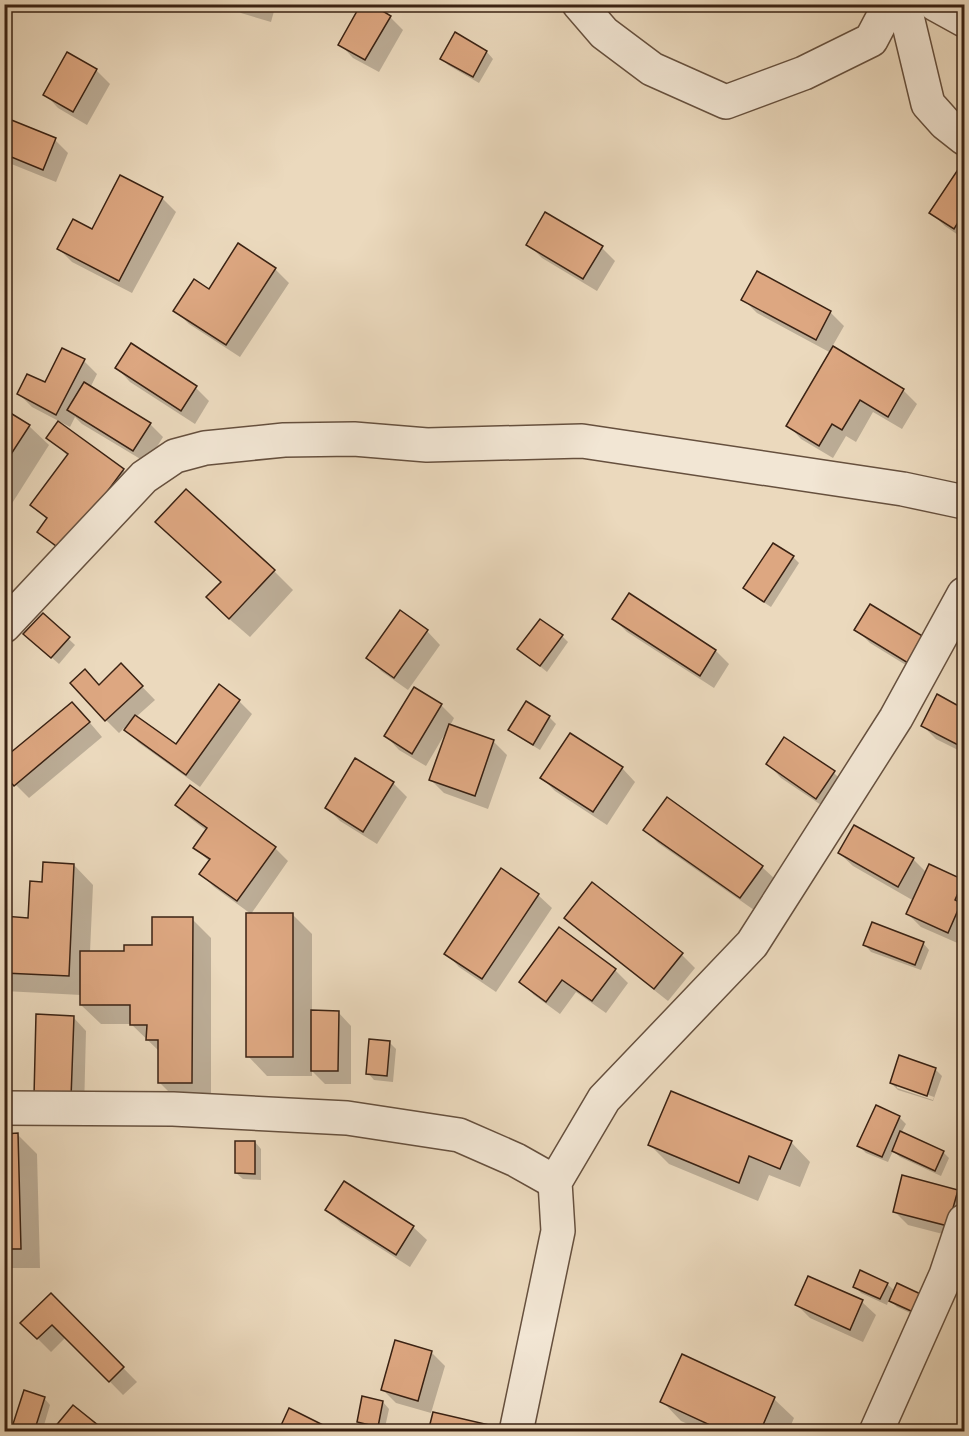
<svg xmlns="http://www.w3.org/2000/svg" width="969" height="1436" font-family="'IM FELL English',serif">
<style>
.shadow{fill:#0003;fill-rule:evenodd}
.building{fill:#dda781;stroke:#3a2213;stroke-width:1.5}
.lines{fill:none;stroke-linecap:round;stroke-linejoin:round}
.minor-casing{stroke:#66503e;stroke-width:36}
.minor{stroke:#f2e6d4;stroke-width:33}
</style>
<rect width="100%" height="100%" fill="#ebd9bd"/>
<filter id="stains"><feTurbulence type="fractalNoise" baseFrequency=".00333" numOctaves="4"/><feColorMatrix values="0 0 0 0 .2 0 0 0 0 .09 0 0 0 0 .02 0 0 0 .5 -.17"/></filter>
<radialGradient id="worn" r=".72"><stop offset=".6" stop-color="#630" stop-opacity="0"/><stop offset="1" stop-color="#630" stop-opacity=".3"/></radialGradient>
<g class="shadow">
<path d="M232,4H276L271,22L241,13Z"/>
<path d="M401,4H418L416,10Z"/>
<path d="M390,17L403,30L379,72L353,58L340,44Z"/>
<path d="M455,34L487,52L493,59L479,83L448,65L442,59Z"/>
<path d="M67,54L96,70L110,84L87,125L58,108L45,94Z"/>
<path d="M4,119L55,140L68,153L56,182L4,161Z"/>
<path d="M961,167L964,169V239L945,226L931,213Z"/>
<path d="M162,198L176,212L132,293L72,262L59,249L92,231Z"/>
<path d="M528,244L602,248L615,261L597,291L542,258Z"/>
<path d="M238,245L276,270L289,283L240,357L189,324L175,310L209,291Z"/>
<path d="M758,273L831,313L844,326L832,347L903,390L917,404L902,429L873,412L856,442L846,436L833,458L801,439L788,425L831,353L757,313L743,299Z"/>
<path d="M84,361L97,374L90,388L150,424L163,437L147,463L82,424L75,417L70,427L32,407L19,394L45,384Z"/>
<path d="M117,368L196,388L209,401L195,424L130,382Z"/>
<path d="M4,411L29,426L49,445L4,516Z"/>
<path d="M48,437L123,470L136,483L77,563L53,545L39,532L48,520L32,505L68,456Z"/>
<path d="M793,557L799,563L771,607L752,595L745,588Z"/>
<path d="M274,571L293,590L250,637L227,617Z"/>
<path d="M629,595L716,651L729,664L714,688L627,632L614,619Z"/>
<path d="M871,606L922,675L870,643L856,629Z"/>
<path d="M43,615L75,645L59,664L32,640Z"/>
<path d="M427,631L440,645L408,690L381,671L368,657Z"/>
<path d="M562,636L568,642L547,672L519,649Z"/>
<path d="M121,665L155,700L136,717L177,746L239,701L252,714L200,787L139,743L124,728L119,733L106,720L99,686Z"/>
<path d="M937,696L964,710V753L936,739L922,725Z"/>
<path d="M527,703L549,717L556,724L540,750L517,736L510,730Z"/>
<path d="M441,705L454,718L450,726L493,741L507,755L488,809L444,793L431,780L447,733L446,732L426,766L399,750L386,736Z"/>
<path d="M85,717L102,737L29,798L4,773Z"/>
<path d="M768,764L834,773L847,786L830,811L781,778Z"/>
<path d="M622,768L635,782L607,825L555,791L542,778Z"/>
<path d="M393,783L407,797L377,844L340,821L327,808Z"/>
<path d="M177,805L275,848L288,861L251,914L214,887L201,874L210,862L195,848L207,831L190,818Z"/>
<path d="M645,830L762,867L776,880L754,910L658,843Z"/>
<path d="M839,853L913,859L927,873L963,881L964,882V939L962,945L921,927L908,914L914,901L853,866Z"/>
<path d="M74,865L93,885L90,952L126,953L153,946L192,919L211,938V1102H179L159,1082V1051L131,1024H101L81,1005V995L4,991V918L29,919L43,883Z"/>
<path d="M502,870L538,895L552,908L496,992L459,967L446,953Z"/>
<path d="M592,884L682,955L695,968L668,1001L579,931L566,918Z"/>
<path d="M293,915L312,934V1012H338L351,1026V1084H325L312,1071V1076H267L248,1056Z"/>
<path d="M923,943L929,950L921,970L871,952L865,945Z"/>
<path d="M615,970L628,983L606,1013L576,992L560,1014L534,995L521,982Z"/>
<path d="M73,1017L86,1031L84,1111L49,1109Z"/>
<path d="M390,1043L396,1049L393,1082L374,1080L368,1073Z"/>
<path d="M935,1069L942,1076L933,1101L898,1090L891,1083ZM897,1084L934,1097L933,1100L897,1088Z"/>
<path d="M899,1117L906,1124L901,1133L943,1152L949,1158L941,1176L900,1157L893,1151L888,1162L866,1153L859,1146Z"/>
<path d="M4,1135H18L37,1154L40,1268H9L4,1264Z"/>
<path d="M255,1142L261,1149V1180L243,1179L236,1173Z"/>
<path d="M791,1142L810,1162L800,1187L769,1175L758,1201L669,1164L650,1145Z"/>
<path d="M957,1191L964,1199V1227L962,1239L908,1225L895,1212Z"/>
<path d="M327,1210L413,1227L427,1240L410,1267L341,1223Z"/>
<path d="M809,1278L862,1302L876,1315L863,1342L810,1318L797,1305Z"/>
<path d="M887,1284L895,1291L928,1321L897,1307L889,1299L887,1305L861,1293L855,1286Z"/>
<path d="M51,1295L137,1382L123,1395L66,1337L51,1352L22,1323Z"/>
<path d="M431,1352L445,1366L431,1413L396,1403L383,1390Z"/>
<path d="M682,1356L774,1399L794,1418L788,1432H705L681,1421L662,1401Z"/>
<path d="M44,1398L50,1405L42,1432L21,1430L15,1424Z"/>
<path d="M383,1402L389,1409L384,1432L365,1428L359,1422Z"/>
</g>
<g class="building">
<path d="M241,4H260L258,10Z"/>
<path d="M361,4H371L391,16L365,60L338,45Z"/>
<path d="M455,32L487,51L473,77L440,59Z"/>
<path d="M67,52L97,69L73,112L43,95Z"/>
<path d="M4,117L56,138L43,170L4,154Z"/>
<path d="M961,165L964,167V213L954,229L929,213Z"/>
<path d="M120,175L163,197L119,281L57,249L73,219L92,229Z"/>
<path d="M545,212L603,246L583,279L526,245Z"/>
<path d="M238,243L276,268L226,345L173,311L194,279L209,289Z"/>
<path d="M757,271L831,311L816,340L741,300Z"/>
<path d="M131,343L197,386L181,411L115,368Z"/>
<path d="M833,346L904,389L888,417L860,400L842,430L832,424L819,446L786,426Z"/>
<path d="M62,348L85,359L56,415L17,394L27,374L45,382Z"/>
<path d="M84,382L151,423L133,451L67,410Z"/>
<path d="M4,409L30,425L4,465Z"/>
<path d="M58,421L124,469L63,551L37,532L47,518L30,505L68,454L46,438Z"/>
<path d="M186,489L275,570L229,619L206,597L221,582L155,522Z"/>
<path d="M773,543L794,556L764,602L743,588Z"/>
<path d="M629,593L716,650L700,676L612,619Z"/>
<path d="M870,604L924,637L908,663L854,630Z"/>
<path d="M400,610L428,630L394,678L366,658Z"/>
<path d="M43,613L70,637L51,658L23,634Z"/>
<path d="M540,619L563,635L540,666L517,649Z"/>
<path d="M121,663L143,686L105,721L70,683L85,669L99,685Z"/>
<path d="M219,684L240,700L186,775L124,730L135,715L176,744Z"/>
<path d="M414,687L442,704L412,754L384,736Z"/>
<path d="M937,694L964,709V748L921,726Z"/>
<path d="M526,701L550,716L533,745L508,730Z"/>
<path d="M72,702L90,722L14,786L4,775V758Z"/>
<path d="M449,724L494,740L475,796L429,780Z"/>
<path d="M570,733L623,767L593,812L540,778Z"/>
<path d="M784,737L835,771L816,799L766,764Z"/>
<path d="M355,758L394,782L363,832L325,808Z"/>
<path d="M190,785L276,847L237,901L199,874L210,859L193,848L207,828L175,805Z"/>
<path d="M667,797L763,866L740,898L643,830Z"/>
<path d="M854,825L914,858L898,887L838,853Z"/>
<path d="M43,862L74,864L69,976L4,973V916L28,918L30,881L42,882Z"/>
<path d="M929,864L964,880L955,900L961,903L948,933L906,914Z"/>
<path d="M501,868L539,894L482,979L444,954Z"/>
<path d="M592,882L683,953L654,989L564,918Z"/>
<rect x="246" y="913" width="47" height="144"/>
<path d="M152,917H193L192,1083H158V1040H146L147,1025H130V1005H80V951H124V945H152Z"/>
<path d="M872,922L924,942L915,965L863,945Z"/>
<path d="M559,927L616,969L592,1001L562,980L546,1002L519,982Z"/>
<path d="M311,1010L339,1011L338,1071H311Z"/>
<path d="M36,1014L74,1016L71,1098L34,1096Z"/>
<path d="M369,1039L390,1041L387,1076L366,1074Z"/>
<path d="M899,1055L936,1068L927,1096L890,1083Z"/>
<path d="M671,1091L792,1141L780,1169L749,1156L739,1183L648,1145Z"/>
<path d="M876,1105L900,1116L882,1157L857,1146Z"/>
<path d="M900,1131L944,1151L935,1171L892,1151Z"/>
<path d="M18,1133L21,1249H4V1134Z"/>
<path d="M235,1141H255V1174L235,1173Z"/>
<path d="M902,1175L958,1190L948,1226L893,1212Z"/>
<path d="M344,1181L414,1226L396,1255L325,1210Z"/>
<path d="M860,1270L888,1283L880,1299L853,1287Z"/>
<path d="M808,1276L863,1300L850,1330L795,1305Z"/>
<path d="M897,1283L929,1298L922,1316L889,1301Z"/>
<path d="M51,1293L124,1367L109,1382L52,1325L37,1339L20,1323Z"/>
<path d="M395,1340L432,1351L418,1401L381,1390Z"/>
<path d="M682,1354L775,1397L760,1432H704L708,1424L660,1402Z"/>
<path d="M24,1390L45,1397L34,1432L13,1424Z"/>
<path d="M362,1396L383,1401L378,1427L357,1422Z"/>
<path d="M73,1405L99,1426L95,1432H58L54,1428Z"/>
<path d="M289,1408L337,1432H278Z"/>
<path d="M433,1412L498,1427L497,1432H428Z"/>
</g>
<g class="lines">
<g class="minor-casing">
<g id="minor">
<path d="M579,4L604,33L652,69L726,102L804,73L871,40L890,4"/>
<path d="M904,4L928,104L945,123L964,138"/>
<path d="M935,4L964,20"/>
<path d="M4,626L144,477L175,456L205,448L284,440L354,439L427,445L582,441L903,489L964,502"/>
<path d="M4,1108L173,1109L347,1118L459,1135L516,1160L555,1182"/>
<path d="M516,1432L558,1231L555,1182L604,1099L752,944L896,718L964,594"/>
<path d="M876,1432L946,1275L964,1221"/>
</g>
</g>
<use href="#minor" class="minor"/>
</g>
<rect width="969" height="1436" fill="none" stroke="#ebd9bd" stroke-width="24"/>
<rect x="6" y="6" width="957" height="1424" fill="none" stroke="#3a2213" stroke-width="3"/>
<rect x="12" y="12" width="945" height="1412" fill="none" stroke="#3a2213" stroke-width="1.5"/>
<rect width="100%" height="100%" filter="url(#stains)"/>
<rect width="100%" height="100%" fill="url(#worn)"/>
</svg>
